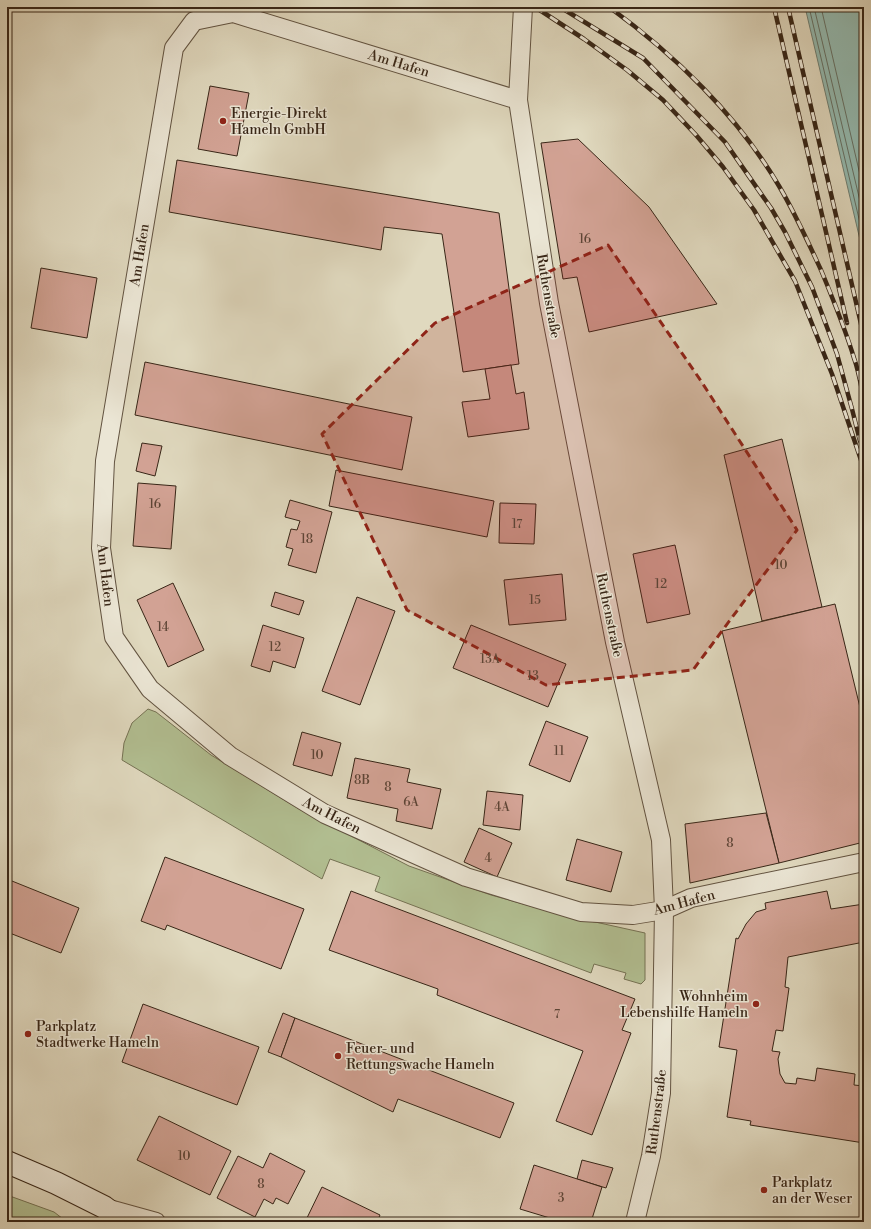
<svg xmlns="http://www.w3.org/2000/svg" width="871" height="1229" font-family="'Libre Bodoni',serif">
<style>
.green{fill:#b2bf92;stroke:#757254}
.water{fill:#94bab0;stroke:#6f7f73}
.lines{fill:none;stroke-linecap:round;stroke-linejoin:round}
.shore{stroke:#667064;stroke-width:1}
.building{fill:#d2a294;stroke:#382617}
.minor-casing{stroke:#625341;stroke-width:20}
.secondary-casing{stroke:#382617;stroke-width:24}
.minor{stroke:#ebe6d5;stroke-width:18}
.secondary{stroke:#ebe6d5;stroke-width:22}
.rail-casing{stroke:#382617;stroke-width:4.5}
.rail{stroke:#ebe6d5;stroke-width:3;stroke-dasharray:9;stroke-linecap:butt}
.marked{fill:#8f2418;fill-opacity:0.2;stroke:#8f2418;stroke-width:3;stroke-dasharray:8 5;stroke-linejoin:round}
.poi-dot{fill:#8f2418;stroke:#ebe6d5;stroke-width:1.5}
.labels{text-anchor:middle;stroke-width:3;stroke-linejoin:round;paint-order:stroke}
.number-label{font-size:12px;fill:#5e4536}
.street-label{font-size:14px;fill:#382617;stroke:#ebe6d5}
.poi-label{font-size:14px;fill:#382617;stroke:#ebe6d5;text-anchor:start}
</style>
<rect width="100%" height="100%" fill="#e0d9bf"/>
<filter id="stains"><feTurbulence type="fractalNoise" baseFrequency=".005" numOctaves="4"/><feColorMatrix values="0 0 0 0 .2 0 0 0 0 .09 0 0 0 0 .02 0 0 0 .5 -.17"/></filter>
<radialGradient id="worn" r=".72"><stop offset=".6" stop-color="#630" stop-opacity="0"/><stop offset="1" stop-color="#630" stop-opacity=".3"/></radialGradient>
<g class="green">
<path d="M148,709L156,712L211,755L299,809L409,866L491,895L559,914L645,933V980L641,984L624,979L626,973L594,964L591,973L375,891L380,877L330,859L322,879L122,760L124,743L132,723Z"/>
<path d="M7,1195L54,1212L67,1222H7Z"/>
</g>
<path class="water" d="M805,7H864V258L861,244Z"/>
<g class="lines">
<g class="shore">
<path d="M809,7L864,240"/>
<path d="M814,7L864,218"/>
<path d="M821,7L864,192"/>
</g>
</g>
<g class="building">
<path d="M210,86L249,93L237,156L198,149Z"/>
<path d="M578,139L649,207L717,304L589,332L577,277L563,279L541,143Z"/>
<path d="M177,160L499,213L519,364L463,372L442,234L384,227L381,250L169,212Z"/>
<path d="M41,268L97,278L87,338L31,328Z"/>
<path d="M145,362L412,417L402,470L135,415Z"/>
<path d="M511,365L516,394L524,392L529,429L468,437L462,402L490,399L485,369Z"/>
<path d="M782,439L822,607L762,621L724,455Z"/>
<path d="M142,443L162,446L155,476L136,471Z"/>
<path d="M336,470L494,501L487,537L329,506Z"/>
<path d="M138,483L176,486L171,549L133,546Z"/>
<path d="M290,500L332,512L316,573L288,565L293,549L286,547L291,529L297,530L300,521L285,517Z"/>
<path d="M500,503L536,504L534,544L499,543Z"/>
<path d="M675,545L690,614L647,623L633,554Z"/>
<path d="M562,574L566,620L509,625L504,580Z"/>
<path d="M173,583L204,650L168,667L137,600Z"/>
<path d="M275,592L304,601L299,615L271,606Z"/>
<path d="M357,597L395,611L360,705L322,691Z"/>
<path d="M835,604L864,724V842L779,863L722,631Z"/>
<path d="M263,625L304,638L295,668L273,661L270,672L251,666Z"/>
<path d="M471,625L566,664L548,707L453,668Z"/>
<path d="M546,721L588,737L570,782L529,765Z"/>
<path d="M302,732L341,743L332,776L293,765Z"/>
<path d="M355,758L410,769L407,782L441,789L432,829L396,821L398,809L347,798Z"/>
<path d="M487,791L523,795L520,830L483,825Z"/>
<path d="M766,813L779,863L690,883L685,824Z"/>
<path d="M479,828L512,843L497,877L464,862Z"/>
<path d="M577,839L622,852L611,892L566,880Z"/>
<path d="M165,857L304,909L281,969L167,925L165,930L141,921Z"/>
<path d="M7,879L79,908L61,953L7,932Z"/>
<path d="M351,891L635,999L622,1030L631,1033L592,1135L556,1121L583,1051L437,995L438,989L329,950Z"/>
<path d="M827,891L831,909L864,904V942L788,957L785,987L789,988L783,1031L776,1030L772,1051L780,1052L778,1059L780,1074L785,1083L796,1084L797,1078L815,1081L817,1068L855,1074L854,1085L864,1086V1143L750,1125L751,1121L727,1117L737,1050L719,1047L736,938L738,939L746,924L756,912L766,909L765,903Z"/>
<path d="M143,1004L259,1047L237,1105L122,1062Z"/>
<path d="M283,1013L295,1018L281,1057L268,1052Z"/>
<path d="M295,1018L514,1103L500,1138L398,1099L393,1112L281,1057Z"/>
<path d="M159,1116L231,1151L210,1195L137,1160Z"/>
<path d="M270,1153L305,1171L288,1204L276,1198L273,1204L264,1199L255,1217L217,1198L238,1156L263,1168Z"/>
<path d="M582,1160L613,1168L606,1188L577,1179Z"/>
<path d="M534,1165L602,1187L591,1222H563L520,1209Z"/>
<path d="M322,1187L380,1215L377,1222H305Z"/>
</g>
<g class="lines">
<g class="minor-casing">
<g id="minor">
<path d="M523,7L518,100L549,303L615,642L661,840L664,910L661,1093L651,1156L635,1222"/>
<path d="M518,100L233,13L194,21L174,48L105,461L101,548L114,637L150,689L230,756L325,814L466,877L581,912L633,915L664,910L691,898L864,862"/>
<path d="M109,1209L156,1222"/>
</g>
</g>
<g class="secondary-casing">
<path id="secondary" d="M7,1162L56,1183L104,1207L124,1222"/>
</g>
<use href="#minor" class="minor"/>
<use href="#secondary" class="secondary"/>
<g class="rail-casing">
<g id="rail">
<path d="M535,7L584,39L627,70L663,100L696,135L723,167L754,210L795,281L832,374L864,469"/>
<path d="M560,7L643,58L725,142L771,208L785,232L812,287L837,354L852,409L860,441"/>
<path d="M609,7C674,54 738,116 779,186C795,213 808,242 821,270C833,299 845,328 854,358C859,372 861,386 864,400"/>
<path d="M774,7L847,323"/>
<path d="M788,7L864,337"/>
</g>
</g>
<use href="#rail" class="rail"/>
</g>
<path class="marked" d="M608,245L701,381L797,530L693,670L546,685L407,610L322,434L435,323Z"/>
<g class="poi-dot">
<circle cx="223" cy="121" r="4"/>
<circle cx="756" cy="1004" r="4"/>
<circle cx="28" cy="1034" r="4"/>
<circle cx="338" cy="1056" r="4"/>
<circle cx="764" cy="1190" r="4"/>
</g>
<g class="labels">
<g class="number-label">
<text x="585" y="243">16</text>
<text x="155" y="508">16</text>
<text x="517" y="528">17</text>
<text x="307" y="543">18</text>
<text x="781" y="569">10</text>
<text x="661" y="588">12</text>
<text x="535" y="604">15</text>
<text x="163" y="631">14</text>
<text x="275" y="651">12</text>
<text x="490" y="663">13A</text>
<text x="533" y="680">13</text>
<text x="559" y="755">11</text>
<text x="317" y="759">10</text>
<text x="362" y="784">8B</text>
<text x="388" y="791">8</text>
<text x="411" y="806">6A</text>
<text x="502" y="811">4A</text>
<text x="730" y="847">8</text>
<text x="488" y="862">4</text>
<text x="557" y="1018">7</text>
<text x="184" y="1160">10</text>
<text x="261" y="1188">8</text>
<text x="561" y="1202">3</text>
</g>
<g class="street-label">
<text transform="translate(399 63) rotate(17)" y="5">Am Hafen</text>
<text transform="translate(139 255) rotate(-81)" y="5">Am Hafen</text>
<text transform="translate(549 296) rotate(80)" y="5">Ruthenstraße</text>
<text transform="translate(106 575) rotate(83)" y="5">Am Hafen</text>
<text transform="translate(610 615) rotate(78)" y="5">Ruthenstraße</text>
<text transform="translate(332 815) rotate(27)" y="5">Am Hafen</text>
<text transform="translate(684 902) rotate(-15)" y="5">Am Hafen</text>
<text transform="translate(656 1112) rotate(-83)" y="5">Ruthenstraße</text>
</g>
<g class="poi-label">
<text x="231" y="118">Energie-Direkt<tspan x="231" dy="16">Hameln GmbH</tspan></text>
<text x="748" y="1001" text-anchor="end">Wohnheim<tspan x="748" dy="16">Lebenshilfe Hameln</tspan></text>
<text x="36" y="1031">Parkplatz<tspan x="36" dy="16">Stadtwerke Hameln</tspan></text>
<text x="346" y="1053">Feuer- und<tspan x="346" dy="16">Rettungswache Hameln</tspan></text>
<text x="772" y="1187">Parkplatz<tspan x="772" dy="16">an der Weser</tspan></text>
</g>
</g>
<rect width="871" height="1229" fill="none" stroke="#e0d9bf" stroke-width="24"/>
<rect x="8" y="8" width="855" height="1213" fill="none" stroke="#382617" stroke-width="2"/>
<rect x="12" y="12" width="847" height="1205" fill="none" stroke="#382617"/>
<rect width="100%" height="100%" filter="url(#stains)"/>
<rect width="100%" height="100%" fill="url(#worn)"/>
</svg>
